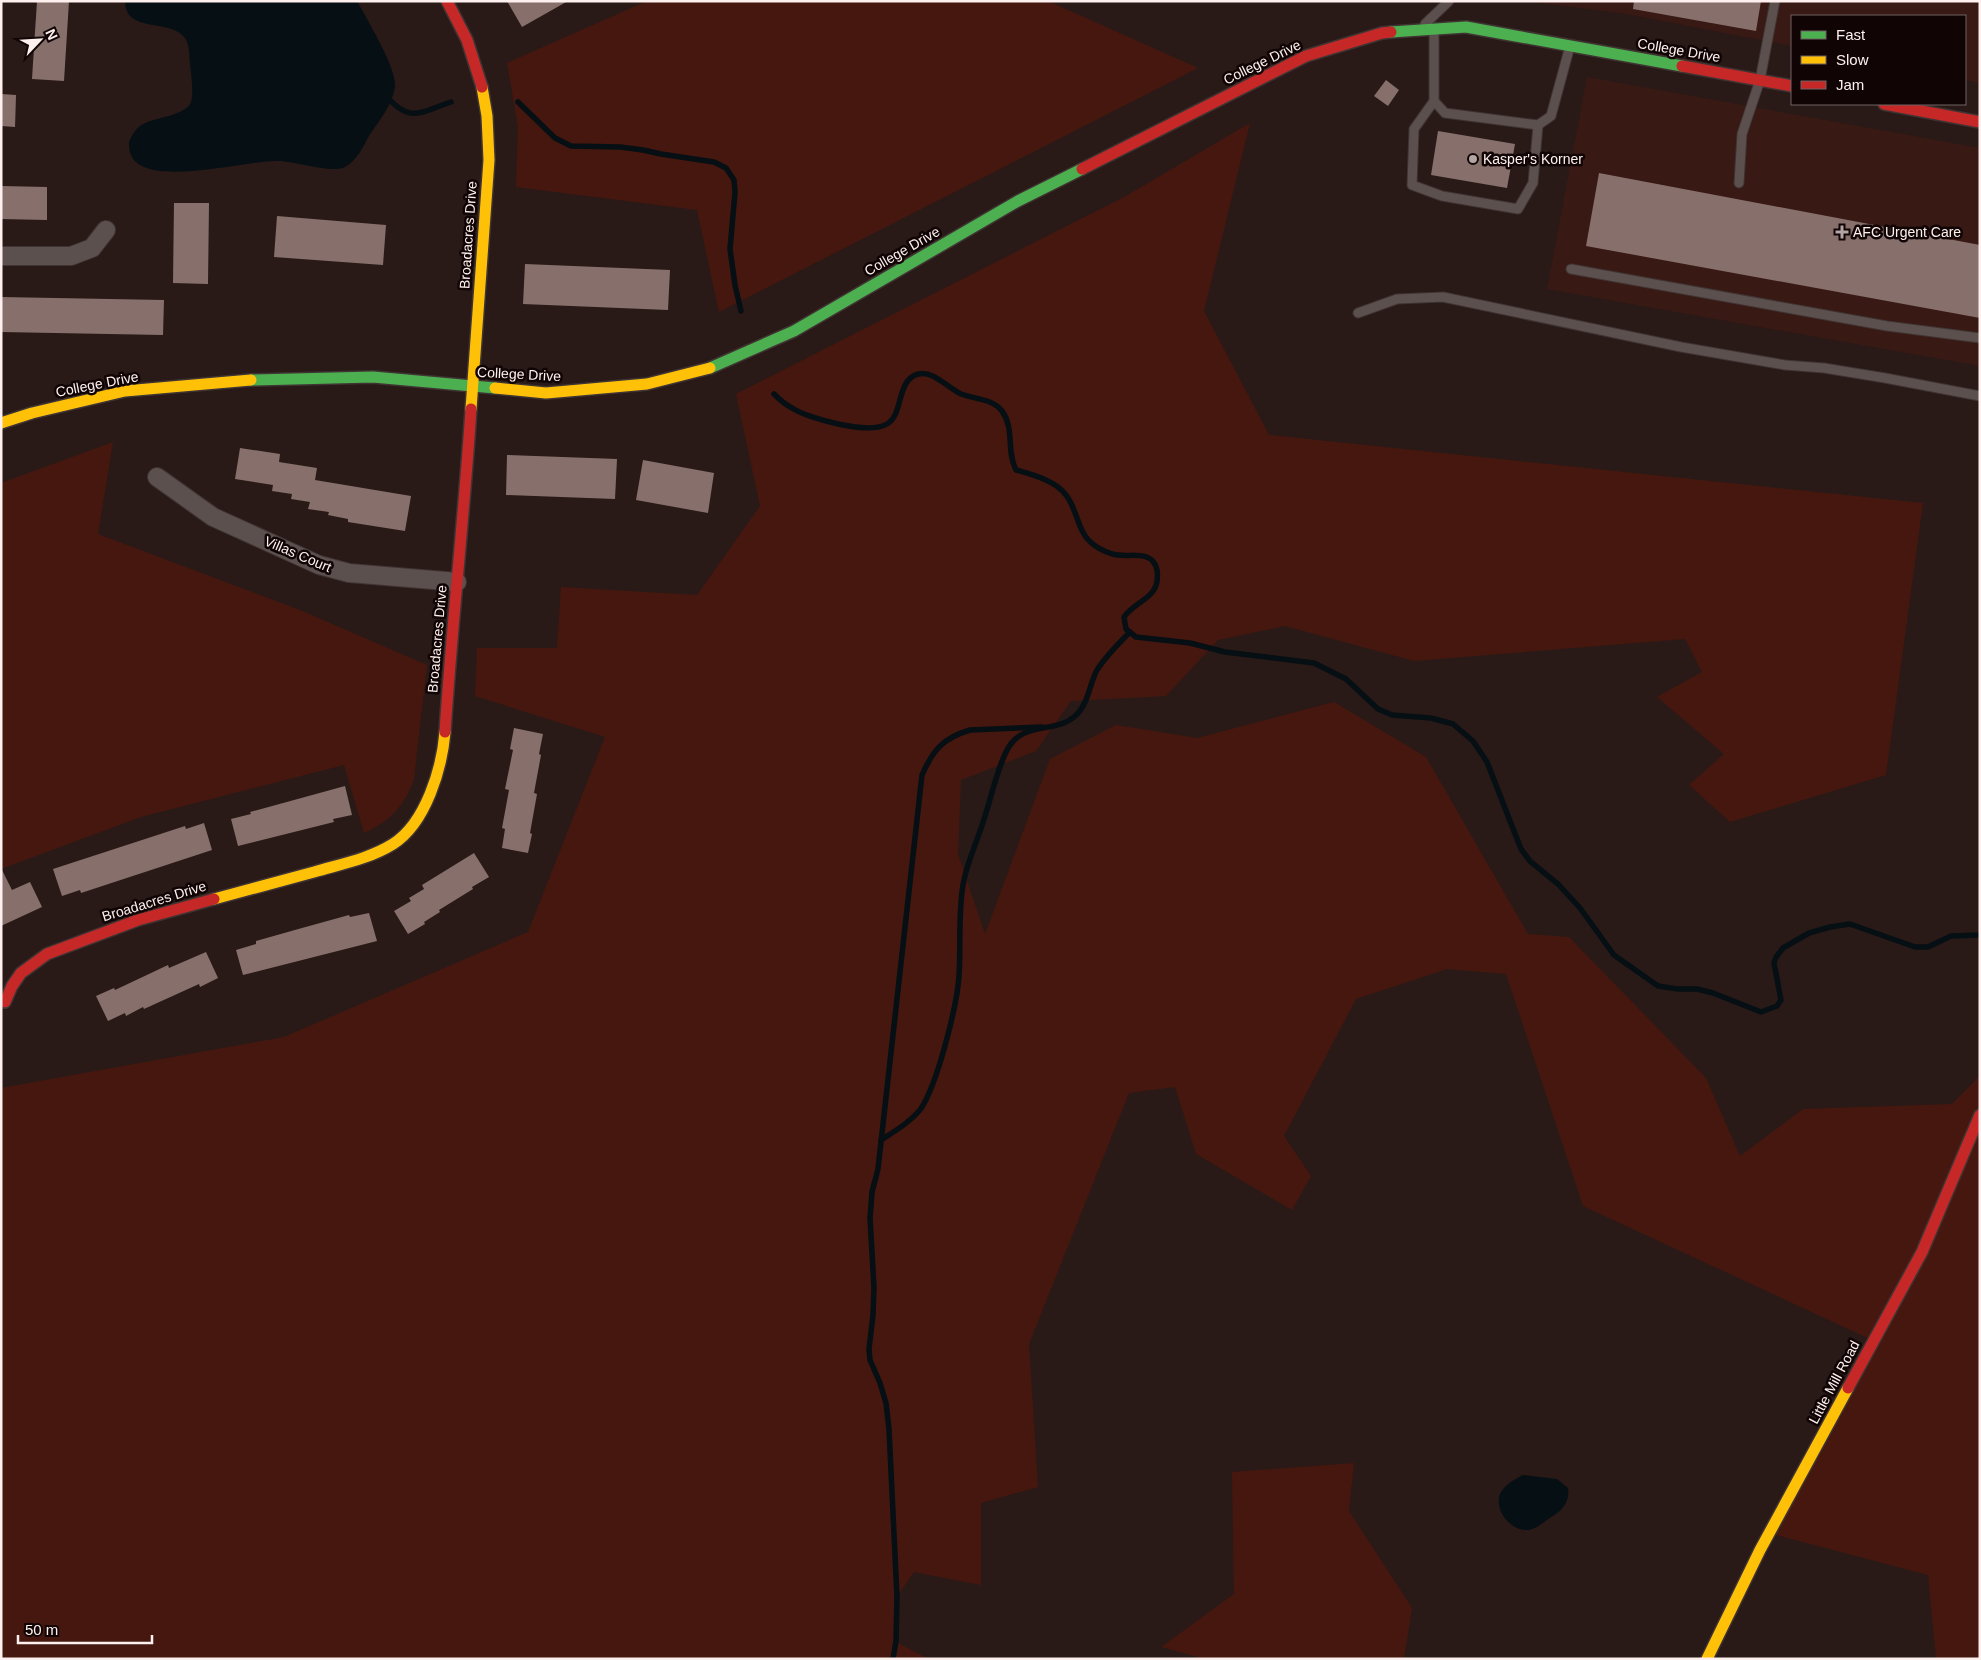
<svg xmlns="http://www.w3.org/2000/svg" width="1981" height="1660" font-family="Helvetica,sans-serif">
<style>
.built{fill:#391914}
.green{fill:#46170f}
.water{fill:#060f13}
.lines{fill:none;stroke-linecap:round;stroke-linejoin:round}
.stream{stroke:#060f13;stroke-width:5.5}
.building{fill:#87706c}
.lane-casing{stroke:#3f3433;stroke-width:11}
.street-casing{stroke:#3f3433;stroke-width:20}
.fast-casing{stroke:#3f3433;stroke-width:14}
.slow-casing{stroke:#3f3433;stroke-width:14}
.jam-casing{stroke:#3f3433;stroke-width:14}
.lane{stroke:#5c504e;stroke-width:9}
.street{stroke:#5c504e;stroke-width:18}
.fast{stroke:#4caf50;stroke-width:11}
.slow{stroke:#ffc107;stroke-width:11}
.jam{stroke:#c62828;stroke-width:11}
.poi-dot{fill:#b3a5a3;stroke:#100504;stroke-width:2}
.labels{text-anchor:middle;stroke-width:5;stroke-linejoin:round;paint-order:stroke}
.street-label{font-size:14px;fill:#fdf0ee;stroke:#100504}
.poi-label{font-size:14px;fill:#fdf0ee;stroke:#100504;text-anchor:start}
</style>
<rect width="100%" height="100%" fill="#291a17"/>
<g class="built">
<path d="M1511,1H1980V83L1965,80V16H1792V46L1627,14L1533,2Z"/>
<path d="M1587,77L1980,148V366L1547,289Z"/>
</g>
<g class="green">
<path d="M647,1H1048L1198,68L719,312L697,210L516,187L518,127L507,63Z"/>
<path d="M1250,123L1204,311L1269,435L1923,503L1886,775L1730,822L1689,785L1724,754L1657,697L1702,672L1685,639L1414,661L1285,626L1218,640L1166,696L1071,701L1036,751L961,780L958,854L985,934L1050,759L1116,725L1197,738L1334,702L1426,757L1528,934L1569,937L1706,1078L1740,1156L1803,1109L1952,1104L1980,1076V1659H1936L1928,1575L1776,1535L1872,1340L1583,1206L1506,974L1447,969L1356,999L1284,1136L1311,1176L1292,1210L1196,1154L1175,1087L1129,1093L1029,1344L1038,1487L981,1503V1585L914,1572L898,1595V1643L929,1659H1V1088L284,1037L528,932L605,737L475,696L477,648H557L561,587L697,595L760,506L736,394L1126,196Z"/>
<path d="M113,442L98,534L300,610L427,665L414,779C404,806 391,821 364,833L344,765L141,817L1,869V483Z"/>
<path d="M1354,1463L1349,1511L1412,1608L1404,1659H1205L1161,1647L1234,1594L1232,1472Z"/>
</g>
<g class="water">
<path d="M125,1H357C367,20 397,68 395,87C392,105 380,120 370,134C364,145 357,161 345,167C333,174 294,161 278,161C247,160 149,188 132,157C129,152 129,147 129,142C132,135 136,128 143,124C154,118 187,115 191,102C194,91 191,75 190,64C189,56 190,45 185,38C171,18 125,34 125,1Z"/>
<path d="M1523,1475L1557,1479L1568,1488C1570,1501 1563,1510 1553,1516C1544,1521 1537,1530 1526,1530C1510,1530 1494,1510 1500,1494C1505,1484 1514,1480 1523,1475Z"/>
</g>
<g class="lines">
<g class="stream">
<path d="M386,96C411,124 420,112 451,102"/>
<path d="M518,102L555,138L571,146L620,147L643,150L661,154L714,162L726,168L734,180L735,192L730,249L735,285L741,311"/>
<path d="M774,394C779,399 786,405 792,408C809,419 869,435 887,424C904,414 896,380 918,374C933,370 948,388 961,394C975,399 993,399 1002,411C1015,429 1006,451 1016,470C1033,475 1055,480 1066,495C1078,510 1077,533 1094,545C1101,550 1109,554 1118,555C1132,557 1153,550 1157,570C1161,599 1137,599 1124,617L1126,629L1136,637L1190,643L1225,652L1314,663L1346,679L1378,709L1392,715L1431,718L1453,724L1473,741L1487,762L1521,849L1530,861L1558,884L1580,908L1614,955L1658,986L1678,989H1697L1713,993L1761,1012L1777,1006L1781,1000L1774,963L1776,957L1783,948L1809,933L1830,927L1850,924L1915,947H1928L1951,936L1980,935"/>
<path d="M881,1140C895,1131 909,1123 920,1110C937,1086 957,1006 959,976C961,946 958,915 963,885C966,866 974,849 980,831C990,805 994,777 1006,752C1021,720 1054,734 1074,717C1088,706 1089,685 1097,670C1106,656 1118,644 1129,633"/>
<path d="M893,1659L896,1641L897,1597L889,1429L886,1403L880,1383L870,1360L869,1349L873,1315L874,1287L870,1218L872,1192L878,1169L922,775C933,750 943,738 970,730L1042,727"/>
</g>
</g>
<g class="building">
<path d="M37,1H69L64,81L32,79Z"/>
<path d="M507,1H568L522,27Z"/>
<path d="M1634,1H1761L1756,31L1633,9Z"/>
<path d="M1386,80L1399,90L1388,106L1374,96Z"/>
<path d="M1,94L16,95L15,127L1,126Z"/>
<path d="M1438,131L1515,144L1507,188L1431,175Z"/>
<path d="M1599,173L1980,245V318L1586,246Z"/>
<path d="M1,186L47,187V220L1,219Z"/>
<path d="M174,203H209L208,284L173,283Z"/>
<path d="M277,216L386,225L383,265L274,257Z"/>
<path d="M525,264L670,270L668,310L523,304Z"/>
<path d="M1,297L164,300L163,335L1,332Z"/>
<path d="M240,448L280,454L279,462L317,468L315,480L411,496L405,531L348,522V519L328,515L329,512L308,509L310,502L291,499L292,494L272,491L273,485L235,479Z"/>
<path d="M507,455L617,459L615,499L506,495Z"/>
<path d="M643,460L714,473L708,513L636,500Z"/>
<path d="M514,728L543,734L539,754L541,755L534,793L537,794L530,833L532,834L528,853L502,848L505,829L502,828L509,790L505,789L513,750L510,749Z"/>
<path d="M345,786L352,815L333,819L334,822L238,846L231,819L251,814L250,812Z"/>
<path d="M204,823L212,850L81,893L80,890L62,896L53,869L185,826L186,829Z"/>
<path d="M474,853L489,877L472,887L473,889L439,910L440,912L424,922L425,924L408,934L394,911L411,901L409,898L424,889L422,885Z"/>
<path d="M1,868L12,890L30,882L42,907L1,926Z"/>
<path d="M369,913L377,941L243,975L236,950L256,944V941L302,928L349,915L350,917Z"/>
<path d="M206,952L218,978L200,987L199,984L144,1009L143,1007L126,1016L125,1013L108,1021L96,996L114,988L115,990L168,965L169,968Z"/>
</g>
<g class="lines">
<g class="lane-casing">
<g id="lane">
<path d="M1425,24L1449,1"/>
<path d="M1434,30V101L1414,129L1412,185L1442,196L1518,209L1533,183L1538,125"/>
<path d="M1434,101L1445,113L1538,125L1551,116L1570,46"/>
<path d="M1739,183L1742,134L1760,80L1775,1"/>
<path d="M1571,269L1887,326L1980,338"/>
<path d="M1358,313L1397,299L1443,297L1681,347L1785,365L1824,368L1885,378L1980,396"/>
</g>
</g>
<g class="street-casing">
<g id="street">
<path d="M1,256H71L92,248L106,230"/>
<path d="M157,477L213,517L319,565L349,573L457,582"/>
</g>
</g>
<g class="fast-casing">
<g id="fast">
<path d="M1391,32L1466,27L1682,66"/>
<path d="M710,368L794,331L1018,201L1082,169"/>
<path d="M251,380L373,377L495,388"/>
</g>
</g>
<g class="slow-casing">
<g id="slow">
<path d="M495,388L546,393L647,384L710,368"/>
<path d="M471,409L489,160L487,116L482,87"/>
<path d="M1,423L32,413L125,391L251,380"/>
<path d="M214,899C248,890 281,881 314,872C341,864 369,859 393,844C426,823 442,768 445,732"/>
<path d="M1707,1659L1760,1550L1848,1388"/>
</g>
</g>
<g class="jam-casing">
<g id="jam">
<path d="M447,1L467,40L482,87"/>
<path d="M1682,66L1792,86"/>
<path d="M1884,104L1980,122"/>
<path d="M1082,169L1306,56L1382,33L1391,32"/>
<path d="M445,732C452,624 464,517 471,409"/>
<path d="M5,1002L12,986L21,973L47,954L138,920L214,899"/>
<path d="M1848,1388L1922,1252L1980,1115"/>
</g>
</g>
<use href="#lane" class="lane"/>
<use href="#street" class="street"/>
<use href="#fast" class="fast"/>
<use href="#slow" class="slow"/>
<use href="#jam" class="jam"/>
</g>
<g class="poi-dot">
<circle cx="1473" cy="159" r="5"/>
<path d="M1839.5 224.5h5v5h5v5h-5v5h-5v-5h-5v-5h5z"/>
</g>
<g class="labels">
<g class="street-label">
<text transform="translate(1679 50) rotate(10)" y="5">College Drive</text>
<text transform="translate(1262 62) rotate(-26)" y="5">College Drive</text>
<text transform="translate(468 235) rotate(-86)" y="5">Broadacres Drive</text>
<text transform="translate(902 251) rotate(-30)" y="5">College Drive</text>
<text transform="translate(519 374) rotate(3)" y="5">College Drive</text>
<text transform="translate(97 384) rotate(-11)" y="5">College Drive</text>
<text transform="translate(298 554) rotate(23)" y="5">Villas Court</text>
<text transform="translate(437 639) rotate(-85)" y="5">Broadacres Drive</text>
<text transform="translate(154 901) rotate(-17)" y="5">Broadacres Drive</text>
<text transform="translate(1834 1382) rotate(-62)" y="5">Little Mill Road</text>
</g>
<g class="poi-label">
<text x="1483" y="164">Kasper's Korner</text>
<text x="1853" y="237">AFC Urgent Care</text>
</g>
</g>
<rect width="1981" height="1660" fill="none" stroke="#fdf0ee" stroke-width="5"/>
<rect x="1791" y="15" width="175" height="90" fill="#100504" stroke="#6f6362"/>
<rect x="1801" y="31" width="25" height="8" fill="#4caf50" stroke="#6f6362"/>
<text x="1836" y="40" font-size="15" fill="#fdf0ee">Fast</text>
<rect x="1801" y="56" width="25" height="8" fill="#ffc107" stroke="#6f6362"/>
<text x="1836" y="65" font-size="15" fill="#fdf0ee">Slow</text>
<rect x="1801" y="81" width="25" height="8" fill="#c62828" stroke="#6f6362"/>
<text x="1836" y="90" font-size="15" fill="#fdf0ee">Jam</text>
<g transform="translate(40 40) rotate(65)" stroke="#100504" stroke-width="4" paint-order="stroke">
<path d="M0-4L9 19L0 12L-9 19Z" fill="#fdf0ee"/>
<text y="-8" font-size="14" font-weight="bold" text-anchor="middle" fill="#fdf0ee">N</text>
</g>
<path d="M18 1635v8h134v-8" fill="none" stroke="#fdf0ee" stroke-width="2.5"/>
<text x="25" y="1635" font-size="15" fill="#fdf0ee" stroke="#100504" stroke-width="4" paint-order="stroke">50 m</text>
</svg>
